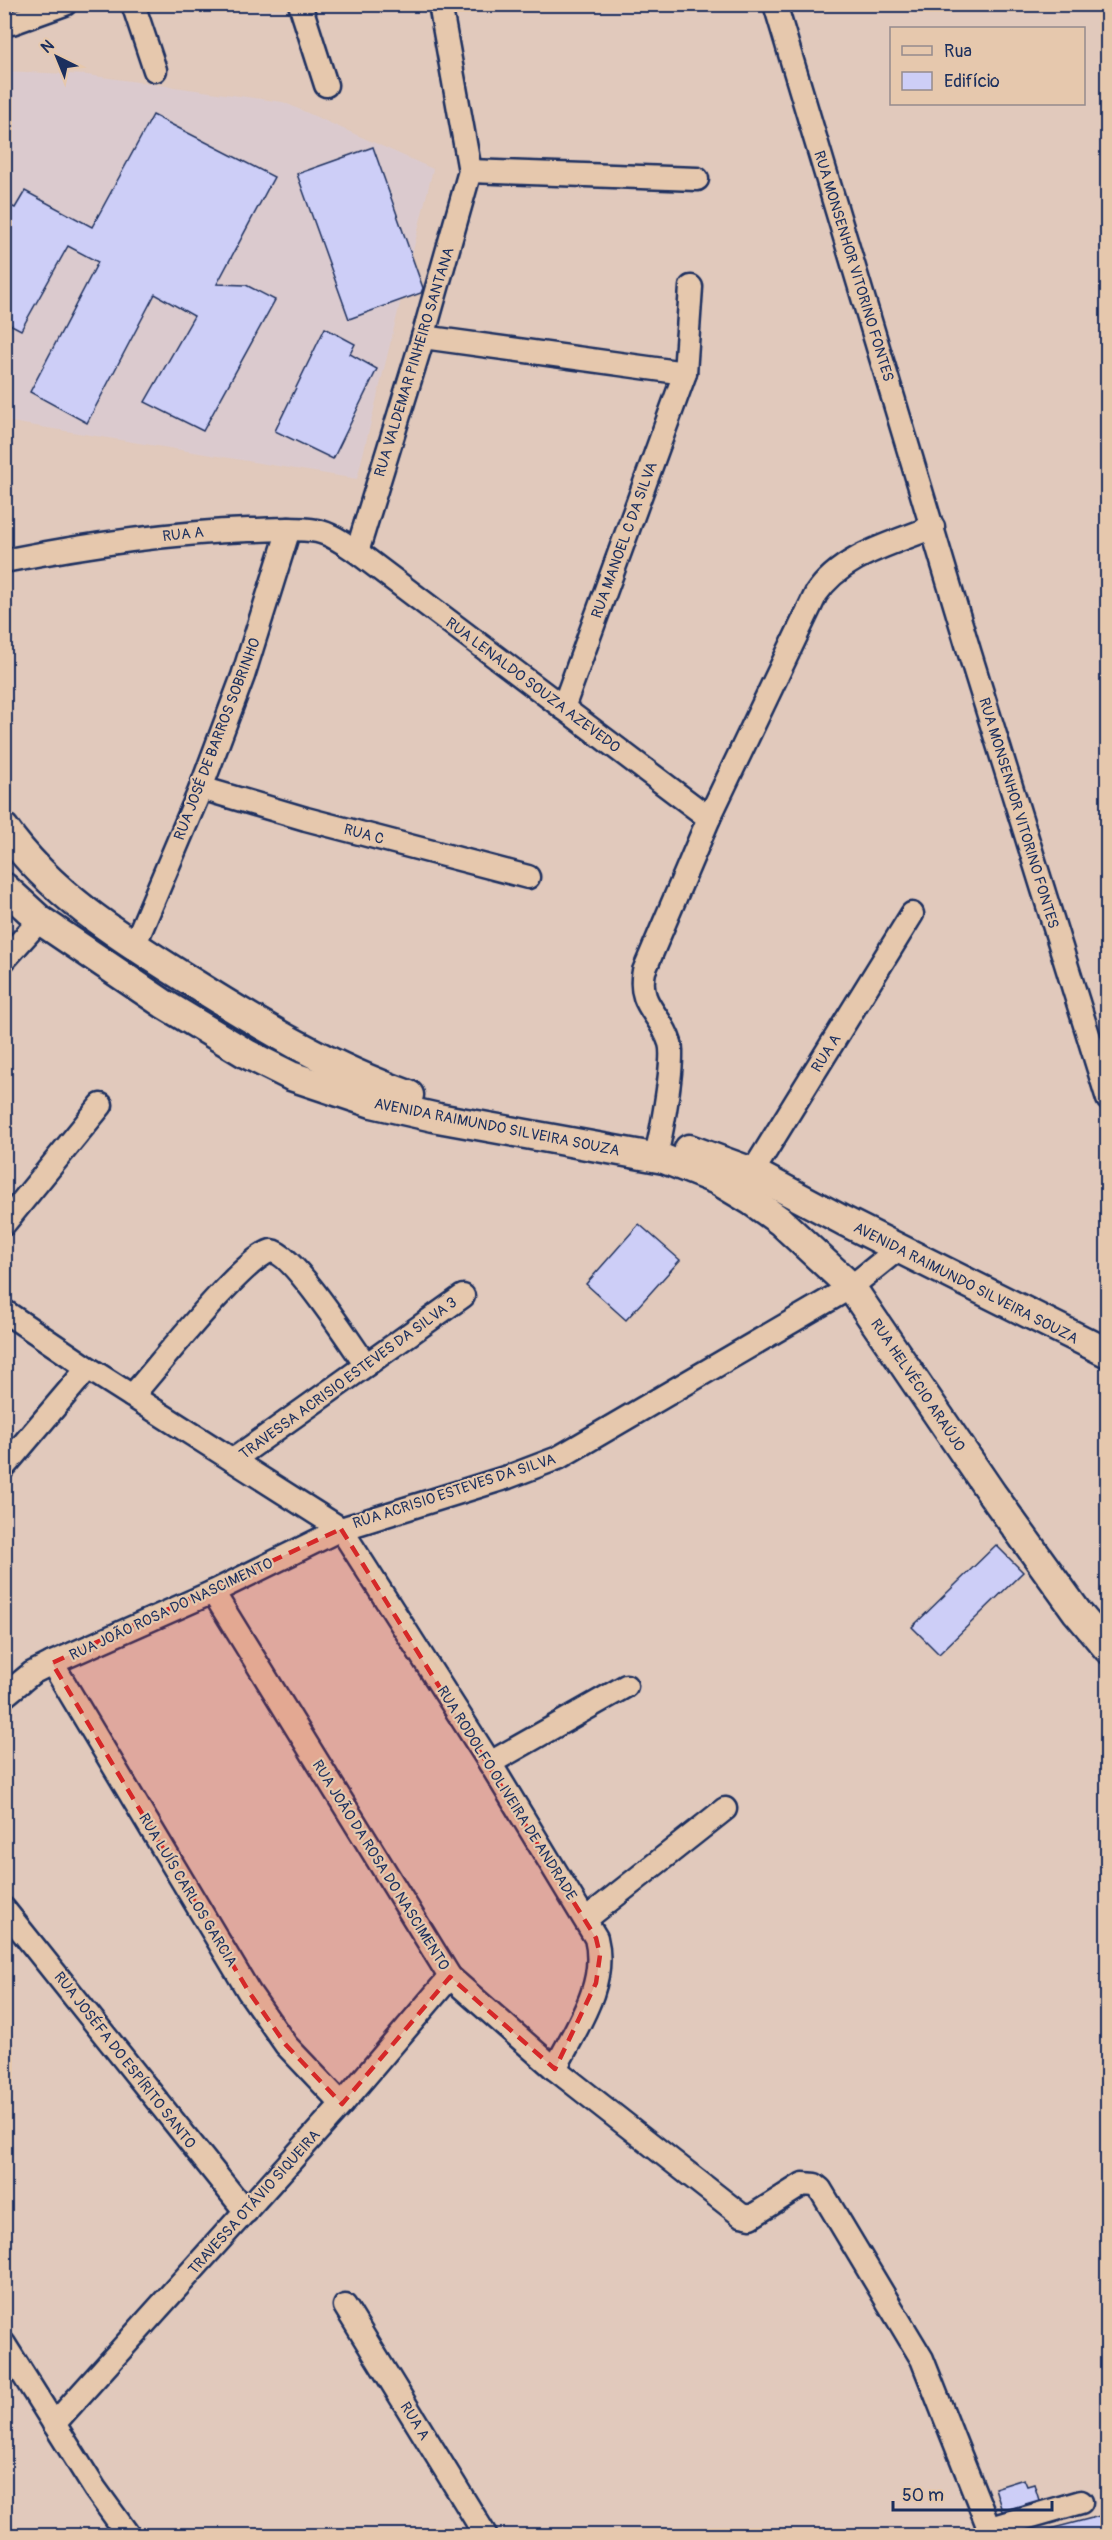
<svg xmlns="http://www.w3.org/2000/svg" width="1112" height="2540" font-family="Pangolin,sans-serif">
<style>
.built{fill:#dbcace}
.building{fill:#cdcef7;stroke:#1b2f5e;stroke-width:1.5}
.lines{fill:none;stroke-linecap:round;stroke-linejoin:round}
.minor-casing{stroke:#1b2f5e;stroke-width:27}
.tertiary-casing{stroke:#1b2f5e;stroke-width:33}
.minor{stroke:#e6c8ad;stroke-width:22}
.tertiary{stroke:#e6c8ad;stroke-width:28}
.marked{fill:#d62828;fill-opacity:0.2;stroke:#d62828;stroke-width:4.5;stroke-dasharray:12 8;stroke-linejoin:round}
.labels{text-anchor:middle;stroke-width:4.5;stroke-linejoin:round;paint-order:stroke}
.street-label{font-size:15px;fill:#1b2f5e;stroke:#e6c8ad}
</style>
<rect width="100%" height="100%" fill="#e1c9bc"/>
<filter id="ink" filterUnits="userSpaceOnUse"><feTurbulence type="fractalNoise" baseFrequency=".0167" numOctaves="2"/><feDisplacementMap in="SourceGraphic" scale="12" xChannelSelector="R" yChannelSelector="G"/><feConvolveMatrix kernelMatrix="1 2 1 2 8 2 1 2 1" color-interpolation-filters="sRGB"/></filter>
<g filter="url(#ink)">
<path class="built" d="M5,71L87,75L283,102L433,169L357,479L5,421Z"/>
<g class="building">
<path d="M153,115L274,177L217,284L246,285L275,300L203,431L145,402L194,316L155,294L87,423L30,392L98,262L68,246L21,330L4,321V203L15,208L25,191L92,227Z"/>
<path d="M373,147L423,288L421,293L349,319L297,174Z"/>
<path d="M325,328L355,344L350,354L377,369L333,459L275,431Z"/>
<path d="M639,1224L680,1260L626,1320L586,1284Z"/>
<path d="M996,1545L1023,1572L939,1654L912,1627Z"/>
<path d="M1024,2479L1027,2486L1034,2484L1039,2500L1002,2511L995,2488Z"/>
<path d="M1100,2516L1105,2535H1047L1046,2530Z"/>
</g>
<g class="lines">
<g class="minor-casing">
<g id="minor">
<path d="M133,4L155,70"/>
<path d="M300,4L326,85"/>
<path d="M775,4L969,651L1108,1099"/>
<path d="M12,23L65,4"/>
<path d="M470,171L697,179"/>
<path d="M423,337L685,373"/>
<path d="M357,552L423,337L470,171L440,4"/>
<path d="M4,561C85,545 167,533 249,530C271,530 295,527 317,531C332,534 345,544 357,552L709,818"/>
<path d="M563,708L685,373L691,287"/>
<path d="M201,788L306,819L528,877"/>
<path d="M134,946L201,788L243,676L289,529"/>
<path d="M4,960L40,920"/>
<path d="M655,1157C661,1139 675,1059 670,1043C661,1013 637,1006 644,971L709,818L816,594C842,555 892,544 933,527"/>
<path d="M744,1186L912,914"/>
<path d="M4,1224L101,1105"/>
<path d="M4,1311L88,1368L341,1529L508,1477L558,1458L851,1287L898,1249"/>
<path d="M132,1396C157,1368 242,1259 271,1251C293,1253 351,1344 366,1365"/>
<path d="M233,1460L463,1296"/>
<path d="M4,1467L88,1368"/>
<path d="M213,1592L450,1977L555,2069L741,2215L751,2217L803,2184L815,2185L820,2189L922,2359L992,2536"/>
<path d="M52,1663L249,1992L286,2045L342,2104"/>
<path d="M4,1696L32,1673L52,1663L213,1592L341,1529L490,1763L596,1938C608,1985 575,2029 555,2069"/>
<path d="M490,1763L626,1686"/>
<path d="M4,1909L246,2212"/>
<path d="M586,1919L725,1809"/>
<path d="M345,2306L486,2536"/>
<path d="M4,2344L95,2489L129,2536"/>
<path d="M54,2424L342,2104L450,1977"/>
<path d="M990,2528L1081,2502"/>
</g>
</g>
<g class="tertiary-casing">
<g id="tertiary">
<path d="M4,828C50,894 123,939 190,981C260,1025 331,1068 409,1095"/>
<path d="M4,887L40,920L164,1004L247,1054L291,1076L372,1103L438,1118L664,1159L717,1180L752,1201L780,1221L851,1287L992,1494L1077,1612L1108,1649"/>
<path d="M689,1149L752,1172L844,1221L1108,1353"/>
</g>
</g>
<use href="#minor" class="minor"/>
<use href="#tertiary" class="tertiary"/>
</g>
</g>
<path class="marked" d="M341,1529L596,1938L600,1955L596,1983L555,2069L450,1977L342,2104L286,2045L249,1992L52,1663Z"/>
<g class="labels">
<g class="street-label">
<text transform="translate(854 266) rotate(73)" y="5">RUA MONSENHOR VITORINO FONTES</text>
<text transform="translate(414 362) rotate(-73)" y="5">RUA VALDEMAR PINHEIRO SANTANA</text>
<text transform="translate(183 534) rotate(-6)" y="5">RUA A</text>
<text transform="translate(624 540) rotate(-70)" y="5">RUA MANOEL C DA SILVA</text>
<text transform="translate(533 685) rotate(37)" y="5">RUA LENALDO SOUZA AZEVEDO</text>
<text transform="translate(217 739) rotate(-69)" y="5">RUA JOSÉ DE BARROS SOBRINHO</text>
<text transform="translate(1019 813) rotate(73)" y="5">RUA MONSENHOR VITORINO FONTES</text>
<text transform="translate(364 834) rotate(15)" y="5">RUA C</text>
<text transform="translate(826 1053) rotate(-58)" y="5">RUA A</text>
<text transform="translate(497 1127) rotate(11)" y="5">AVENIDA RAIMUNDO SILVEIRA SOUZA</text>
<text transform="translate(966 1283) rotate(27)" y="5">AVENIDA RAIMUNDO SILVEIRA SOUZA</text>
<text transform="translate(348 1378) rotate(-36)" y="5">TRAVESSA ACRISIO ESTEVES DA SILVA 3</text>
<text transform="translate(918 1385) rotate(56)" y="5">RUA HELVÉCIO ARAÚJO</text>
<text transform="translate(454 1491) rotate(-18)" y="5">RUA ACRISIO ESTEVES DA SILVA</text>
<text transform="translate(171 1609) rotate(-25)" y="5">RUA JOÃO ROSA DO NASCIMENTO</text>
<text transform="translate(507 1793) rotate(58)" y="5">RUA RODOLFO OLIVEIRA DE ANDRADE</text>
<text transform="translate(381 1865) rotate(58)" y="5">RUA JOÃO DA ROSA DO NASCIMENTO</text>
<text transform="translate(188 1890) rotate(59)" y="5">RUA LUÍS CARLOS GARCIA</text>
<text transform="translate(125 2060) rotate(52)" y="5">RUA JOSÉFA DO ESPÍRITO SANTO</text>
<text transform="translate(254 2202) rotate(-48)" y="5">TRAVESSA OTÁVIO SIQUEIRA</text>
<text transform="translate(415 2421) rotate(58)" y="5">RUA A</text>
</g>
</g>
<rect width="1112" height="2540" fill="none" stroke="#e6c8ad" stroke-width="24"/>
<rect x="12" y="12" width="1088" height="2516" fill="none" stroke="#1b2f5e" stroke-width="2" filter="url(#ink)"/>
<rect x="890" y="27" width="195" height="78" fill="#e6c8ad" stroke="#958b8d" stroke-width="1.5"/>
<rect x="902" y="46" width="30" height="9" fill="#e6c8ad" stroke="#958b8d" stroke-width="1.5"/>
<text x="944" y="57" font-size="18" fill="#1b2f5e">Rua</text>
<rect x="902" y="72" width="30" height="18" fill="#cdcef7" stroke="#958b8d" stroke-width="1.5"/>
<text x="944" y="87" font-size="18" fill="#1b2f5e">Edifício</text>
<g transform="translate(57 57) rotate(317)" stroke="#e6c8ad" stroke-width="4.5" paint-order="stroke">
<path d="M0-4.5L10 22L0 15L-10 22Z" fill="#1b2f5e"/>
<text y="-9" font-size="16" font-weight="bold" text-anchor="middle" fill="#1b2f5e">N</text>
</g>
<path d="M893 2501v9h159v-9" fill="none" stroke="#1b2f5e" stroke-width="3"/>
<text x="902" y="2501" font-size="18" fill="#1b2f5e" stroke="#e6c8ad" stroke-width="4.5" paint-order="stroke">50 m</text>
</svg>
